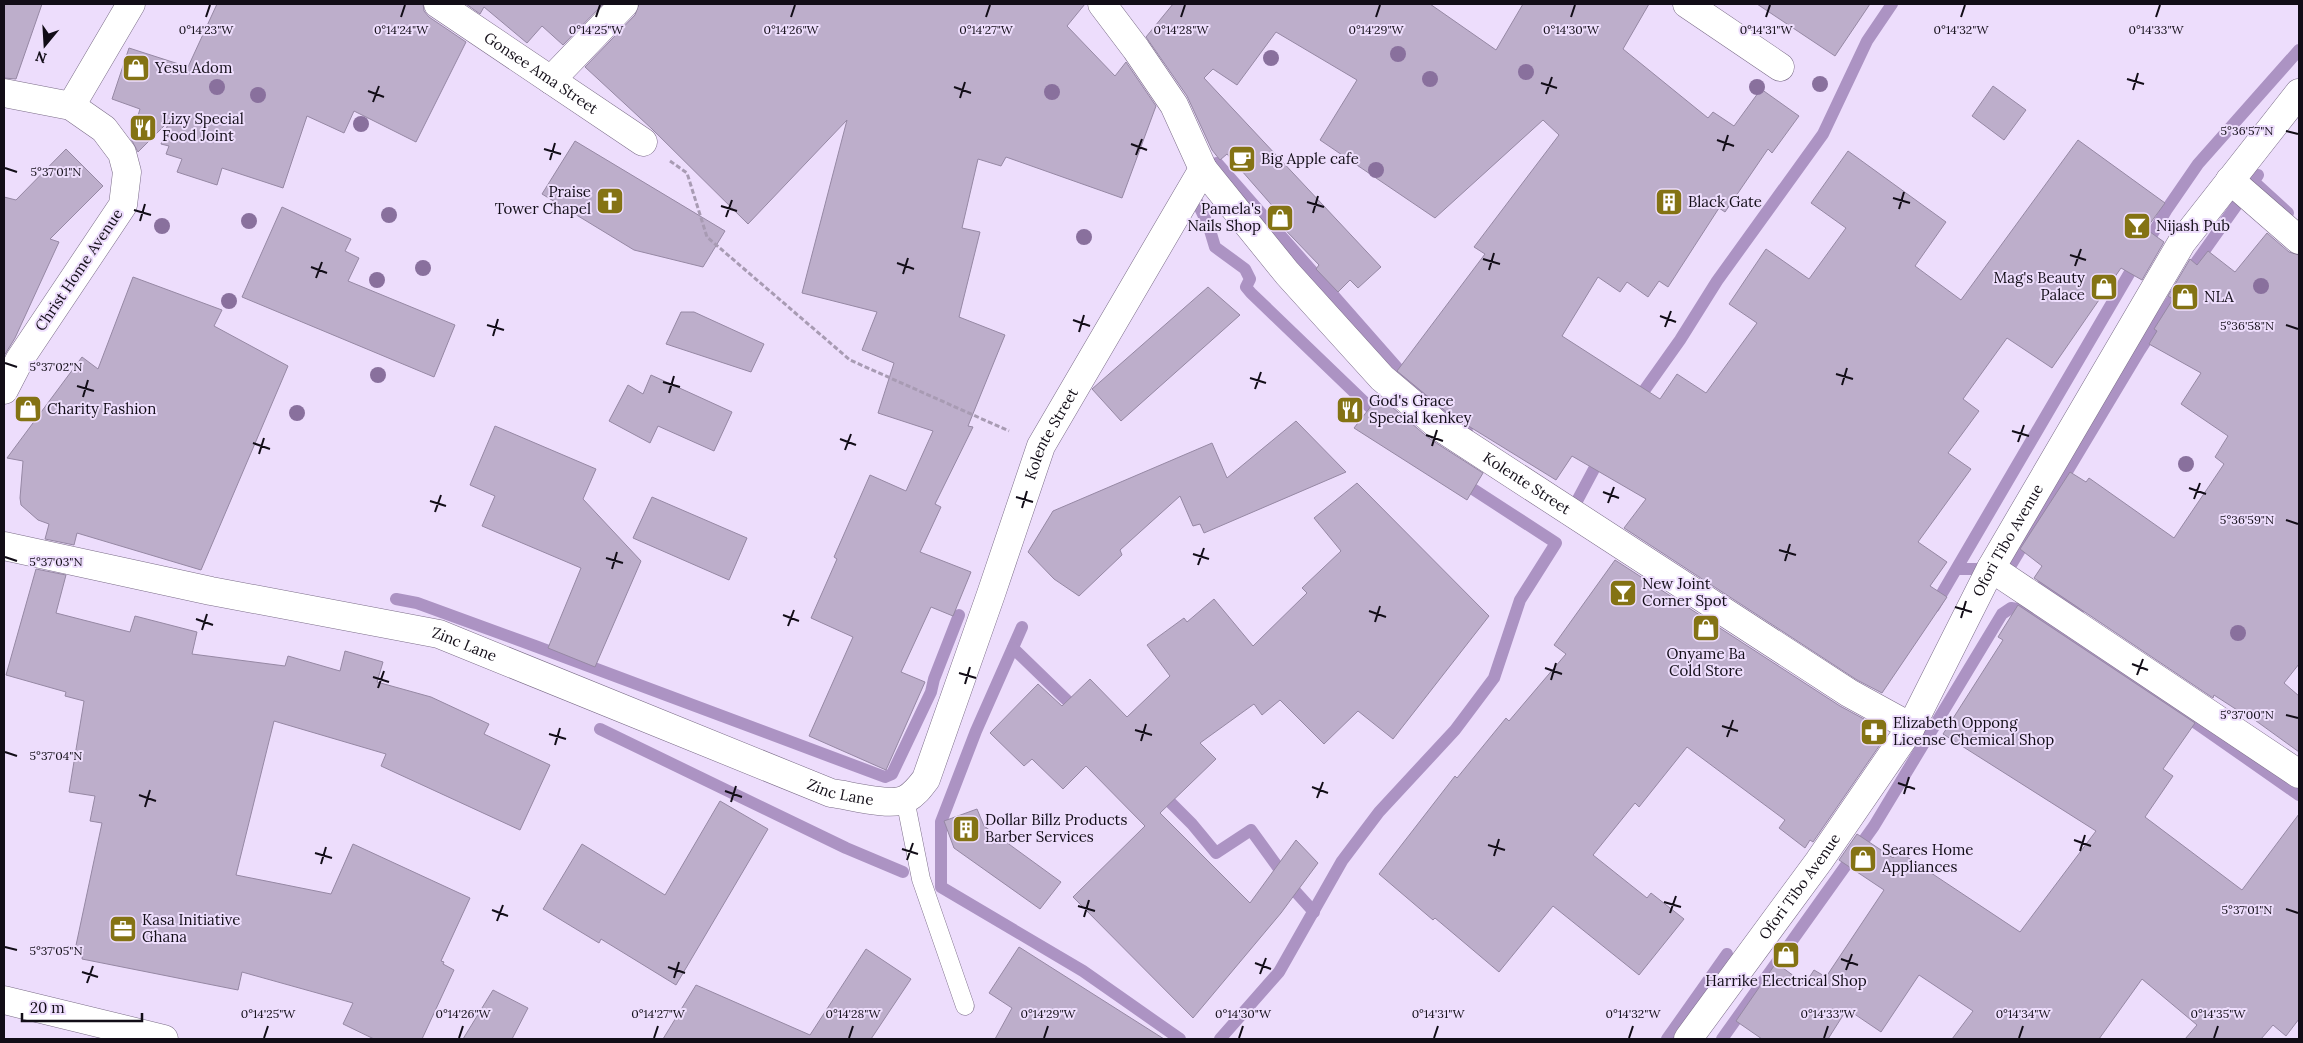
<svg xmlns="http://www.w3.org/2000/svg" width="2303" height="1043" font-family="Lora,serif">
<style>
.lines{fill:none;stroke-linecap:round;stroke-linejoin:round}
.stream{stroke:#ac93c3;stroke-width:12}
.building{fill:#bdaecb;stroke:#9688a4}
.lane-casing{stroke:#7b6d88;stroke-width:19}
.street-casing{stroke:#7b6d88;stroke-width:29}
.path{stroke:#a89bb3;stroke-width:3;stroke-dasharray:5 2.5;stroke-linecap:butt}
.lane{stroke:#fff;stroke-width:18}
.street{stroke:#fff;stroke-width:28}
.tree{fill:#89709d}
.ticks{fill:none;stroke:#120d17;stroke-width:2}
.labels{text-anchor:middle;stroke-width:4;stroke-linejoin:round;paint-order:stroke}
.poi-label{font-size:15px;fill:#120d17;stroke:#edddfc;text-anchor:start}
.street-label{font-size:15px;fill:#120d17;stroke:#edddfc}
.ticks-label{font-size:12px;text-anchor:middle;fill:#120d17;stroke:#edddfc;stroke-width:4;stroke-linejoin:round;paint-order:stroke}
</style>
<rect width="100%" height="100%" fill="#edddfc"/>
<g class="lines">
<g class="stream">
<path d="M1217,163L1407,379L1467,431"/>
<path d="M2253,181L2288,213"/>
<path d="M1191,189L1209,227L1215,247L1245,269L1250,279L1246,287L1251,293L1381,418"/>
<path d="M1636,402L1680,340L1717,281L1823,134L1867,41L1892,4"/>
<path d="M1577,501L1602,454"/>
<path d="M1957,569H1992"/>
<path d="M2008,570L2140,350L2197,261L2258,175"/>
<path d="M2040,587L2081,607"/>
<path d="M396,599L417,603L535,646L885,777L892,774L931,692L934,679L959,615"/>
<path d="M1934,607L2167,209L2198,164L2299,50"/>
<path d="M1022,627L976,731L941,822V887L1083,971L1180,1039"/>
<path d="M1013,648L1079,712"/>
<path d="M600,729L846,848L903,872"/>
<path d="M1159,791L1192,824L1216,853L1251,830L1295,891L1314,912"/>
<path d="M1220,1039L1279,972L1342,861L1379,812L1455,730L1494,678L1520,600L1556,543L1459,480"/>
<path d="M1667,1039L1727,954"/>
<path d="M1722,1039L1874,826L2002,614L2011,608L2029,611L2143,686L2299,795"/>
</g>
</g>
<g class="building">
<path d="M4,4H42L16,79L4,78Z"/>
<path d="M217,4H423L424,11L429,17L466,42L416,142L354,111L344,133L307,116L283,188L222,168L217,185L177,172L182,159L166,154L169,146L161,144L169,121L138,152L131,139L140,109L112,99L129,48L188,67Z"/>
<path d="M466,4H603L563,45L542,26L527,43L484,7L480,14Z"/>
<path d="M639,4H1085L1067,26L1115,76L1126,62L1156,106L1122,198L1006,157L1001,166L978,159L962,228L980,232L959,317L1005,335L968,426L973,427L935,504L941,507L920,552L971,572L953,616L931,607L901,672L925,682L886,770L809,736L853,637L811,618L837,559L834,557L870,475L906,491L933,431L878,413L894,363L862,350L877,312L802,293L847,120L748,224L652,129L585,67L635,15Z"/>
<path d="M1173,4H1430L1496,50L1523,4H1649L1623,49L1708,118L1713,112L1734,126L1761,89L1799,116L1772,153L1768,149L1725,212L1719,208L1668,287L1659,281L1648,297L1627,282L1620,292L1598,277L1562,336L1660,399L1677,374L1706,393L1757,323L1729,304L1766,249L1809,279L1846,228L1811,203L1848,151L1946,222L1915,266L1961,300L2078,140L2165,203L2146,229L2164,242L2142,280L2121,268L2052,368L2007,338L1963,399L1979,411L1948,453L1971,469L1918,542L1947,562L1930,586L1947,597L1882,693L1857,680L1624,528L1646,499L1572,456L1556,480L1449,414L1397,371L1485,254L1474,247L1559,135L1543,120L1435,218L1320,140L1357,80L1276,32L1237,85L1213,69L1204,78L1381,267L1358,288L1350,280L1338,292L1316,269L1319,265L1271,215L1276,210L1227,154L1220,160L1212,150L1187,96L1146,37Z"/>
<path d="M1757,4H1870L1835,56Z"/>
<path d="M1993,86L2026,110L2004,140L1972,116Z"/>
<path d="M575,141L725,231L703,267L634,250L542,194Z"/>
<path d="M66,149L103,186L50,239L59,242L15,338L4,356V197L16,200Z"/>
<path d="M282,207L351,239L345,251L359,258L348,281L455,325L434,377L242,297Z"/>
<path d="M2267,233L2289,252L2299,255V664L2284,683L2299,696V752L2252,718L2251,719L2214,695L2213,698L2034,578L2042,566L2020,549L2070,472L2086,482L2089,478L2174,538L2224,464L2215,457L2228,436L2181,404L2201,373L2149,344L2157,331L2154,329L2173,299L2168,296L2190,259L2197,265L2208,251L2235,272Z"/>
<path d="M133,277L222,310L214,326L288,366L201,570L77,533L74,545L45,539L49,524L38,520L21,505L20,498L23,461L7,458L82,357L98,369Z"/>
<path d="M1208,287L1240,315L1121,421L1092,389Z"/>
<path d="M681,312H694L764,344L751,372L666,344Z"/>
<path d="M651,375L732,412L714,451L658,426L650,443L609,421L628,385L643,394Z"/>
<path d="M1379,396L1430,439L1483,473L1467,500L1354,428Z"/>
<path d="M1296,421L1346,472L1204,533L1200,524L1193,526L1180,496L1120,550L1122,555L1079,596L1054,579L1028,552L1053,511L1212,443L1227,478Z"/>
<path d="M495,426L596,469L583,499L641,561L595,667L548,648L581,568L482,526L495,496L470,485Z"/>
<path d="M1357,483L1489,616L1393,739L1358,711L1324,744L1280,700L1262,715L1254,704L1200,743L1216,759L1160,813L1250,903L1296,840L1318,863L1281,913L1193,1018L1073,897L1145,826L1086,766L1063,789L1032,759L1024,766L990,733L1038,684L1062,706L1090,679L1127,717L1170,676L1147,645L1184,618L1187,622L1214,599L1253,646L1307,593L1302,588L1341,551L1314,518Z"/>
<path d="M652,497L747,538L729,580L633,538Z"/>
<path d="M1615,560L1840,706L1864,719L1862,723L1884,739L1813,842L1810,840L1805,848L1779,828L1785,820L1687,747L1639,807L1635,803L1593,855L1647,898L1651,893L1684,919L1639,975L1553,906L1499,972L1435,918L1433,920L1379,874L1455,776L1457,778L1506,718L1509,721L1566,654L1554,645Z"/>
<path d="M36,569L66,575L56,613L130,632L135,616L197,632L192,654L285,666L288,656L340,671L345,651L383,662L377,682L431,697L489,724L484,734L550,765L520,830L381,766L386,754L274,721L236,875L331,894L353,844L470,898L441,961L444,962L443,964L454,970L422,1039H374L343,1024L353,1003L242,972L238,990L82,959L83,952L75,950L102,823L90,821L95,796L69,792L84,701L65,696L66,692L6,675Z"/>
<path d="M2018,605L2195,723L2163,769L2173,776L2145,817L2242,890L2299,814V1019L2286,1036L2273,1025L2261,1039H2185L2197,1025L2142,979L2099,1039H1952L1973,1011L1919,975L1881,1032L1847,1009L1828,1039H1762L1736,1021L1776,963L1805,984L1814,970L1826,977L1884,890L1839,860L1857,834L1893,858L1898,851L2020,932L2096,831L1943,734L2003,640L1998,637Z"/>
<path d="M720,801L768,829L676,985L601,939L599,943L543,909L582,844L665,895Z"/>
<path d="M977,809L984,826L1061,882L1040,909L954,848L944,821Z"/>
<path d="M1019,947L1164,1039H995L1012,1008L989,993Z"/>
<path d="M866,949L911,979L871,1039H663L696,985L810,1035Z"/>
<path d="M493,990L528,1008L512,1039H463Z"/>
</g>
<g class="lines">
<g class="lane-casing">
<path id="lane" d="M905,799L921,879L965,1006"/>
</g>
<g class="street-casing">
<g id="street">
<path id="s1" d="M438,4L643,142"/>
<path id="s2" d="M1102,4L1136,49L1174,105L1203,169L1287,273L1382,378L1440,427L1849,693L1911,727"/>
<path d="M1687,4L1780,67"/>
<path d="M551,80L624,4"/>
<path d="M4,93L71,106L104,129L122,153L127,172L123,205L20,359L4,390"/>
<path d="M71,106L131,4"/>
<path d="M2230,180L2299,240"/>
<path id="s3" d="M4,546L211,591L439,634L831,793C849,795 890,807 906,799C915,794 920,787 926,779L991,594L1041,446L1203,169"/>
<path d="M1991,568L2299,774"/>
<path d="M4,1000L164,1039"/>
<path id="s4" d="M1688,1039L1819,861L1911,727L1991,568L2182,242L2299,93"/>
</g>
</g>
<path class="path" d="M670,161L687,173L707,237L850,360L1009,431"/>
<use href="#lane" class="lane"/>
<use href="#street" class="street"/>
</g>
<g class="tree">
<circle cx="1398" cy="54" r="8"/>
<circle cx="1271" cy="58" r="8"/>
<circle cx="1526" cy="72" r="8"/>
<circle cx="1430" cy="79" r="8"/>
<circle cx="1820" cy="84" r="8"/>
<circle cx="217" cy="87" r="8"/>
<circle cx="1757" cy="87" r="8"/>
<circle cx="1052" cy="92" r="8"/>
<circle cx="258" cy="95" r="8"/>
<circle cx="361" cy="124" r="8"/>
<circle cx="1376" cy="170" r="8"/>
<circle cx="389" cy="215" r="8"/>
<circle cx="249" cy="221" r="8"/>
<circle cx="162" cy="226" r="8"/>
<circle cx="1084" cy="237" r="8"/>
<circle cx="423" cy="268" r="8"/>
<circle cx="377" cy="280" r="8"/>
<circle cx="2261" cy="286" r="8"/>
<circle cx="229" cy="301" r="8"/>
<circle cx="378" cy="375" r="8"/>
<circle cx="297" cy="413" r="8"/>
<circle cx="2186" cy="464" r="8"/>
<circle cx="2238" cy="633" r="8"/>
</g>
<path class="ticks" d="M206,17L210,5M401,17L405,5M596,17L600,5M791,17L795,5M986,17L990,5M1181,17L1185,5M1376,17L1380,5M1571,17L1575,5M1766,17L1770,5M1961,17L1965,5M2156,17L2160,5M2127,79L2144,84M1541,83L1557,88M954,87L971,93M2133,90L2138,73M368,91L384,97M1546,94L1552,77M960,98L965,82M373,102L379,86M2286,131L2298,134M1717,140L1734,146M1131,144L1147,150M544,149L561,154M1723,151L1728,135M1136,155L1142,139M550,160L555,143M5,168L17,172M1893,198L1910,203M1307,202L1324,207M721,206L737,211M1899,209L1904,192M134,210L151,215M1313,213L1318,196M726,217L732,200M140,221L145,204M2070,255L2086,260M1483,259L1500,264M897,263L914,269M2075,266L2081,249M311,267L327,273M1489,270L1494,253M903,274L908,258M316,278L322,262M1660,316L1676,322M1073,320L1090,326M487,325L504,330M2286,325L2298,329M1665,327L1671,311M1079,332L1084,315M493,336L498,319M5,363L17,367M1836,374L1853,379M1250,378L1266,383M663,382L680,387M1842,385L1847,368M77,386L94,391M1255,389L1261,372M669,393L674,376M83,397L88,380M2012,431L2029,436M1426,435L1443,441M840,439L856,445M2018,442L2024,425M253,443L270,449M1432,446L1437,430M845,450L851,434M259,454L264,438M2189,488L2206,494M1603,492L1619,498M1016,497L1033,502M2194,499L2200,483M430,501L446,506M1608,503L1614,487M1022,508L1027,491M435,512L441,495M2286,520L2298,524M1779,550L1796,555M1193,554L1209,559M5,557L17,561M606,558L623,563M1785,561L1790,544M1198,565L1204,548M612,569L617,552M1955,607L1972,612M1369,611L1386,617M783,615L799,621M1961,618L1966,601M196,619L213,625M1375,622L1380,606M788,626L794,610M202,630L207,614M2132,664L2148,670M1545,668L1562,674M959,673L976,678M2137,675L2143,659M373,677L389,682M1551,680L1556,663M965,684L970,667M378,688L384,671M2286,715L2298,718M1722,726L1738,731M1135,730L1152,735M549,734L566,739M1727,737L1733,720M1141,741L1146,724M555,745L560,728M5,752L17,756M1898,783L1915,789M1312,787L1328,793M725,791L742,797M1904,794L1909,777M139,795L156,801M1317,798L1323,782M731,802L736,786M145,807L150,790M2074,840L2091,846M1488,845L1505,850M902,849L918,854M2080,851L2085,835M315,853L332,858M1494,856L1499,839M907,860L913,843M321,864L326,847M1664,902L1681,907M1078,906L1095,911M2286,909L2298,913M492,910L508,916M1670,913L1676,896M1084,917L1089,900M497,921L503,905M5,947L17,950M1841,959L1858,965M1255,963L1271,969M668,967L685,973M1846,970L1852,954M82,972L98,977M1260,974L1266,958M674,978L679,962M87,983L93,966M264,1038L268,1026M459,1038L463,1026M654,1038L658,1026M849,1038L853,1026M1044,1038L1048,1026M1239,1038L1243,1026M1434,1038L1438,1026M1629,1038L1633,1026M1824,1038L1828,1026M2019,1038L2023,1026M2214,1038L2218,1026"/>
<defs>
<g id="shop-square" transform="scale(1.4375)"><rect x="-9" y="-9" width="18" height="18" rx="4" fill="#847314" stroke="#edddfc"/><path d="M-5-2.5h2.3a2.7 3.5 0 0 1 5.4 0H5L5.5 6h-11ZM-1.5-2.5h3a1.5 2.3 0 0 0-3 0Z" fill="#fff"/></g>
<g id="restaurant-square" transform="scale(1.4375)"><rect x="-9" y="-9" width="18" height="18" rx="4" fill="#847314" stroke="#edddfc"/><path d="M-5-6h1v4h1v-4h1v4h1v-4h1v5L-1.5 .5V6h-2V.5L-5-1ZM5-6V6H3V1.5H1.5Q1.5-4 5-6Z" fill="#fff"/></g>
<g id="cafe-square" transform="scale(1.4375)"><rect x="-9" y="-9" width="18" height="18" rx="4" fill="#847314" stroke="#edddfc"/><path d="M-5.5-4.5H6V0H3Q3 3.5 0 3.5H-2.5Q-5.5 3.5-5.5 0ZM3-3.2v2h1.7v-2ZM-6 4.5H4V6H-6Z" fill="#fff"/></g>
<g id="church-square" transform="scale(1.4375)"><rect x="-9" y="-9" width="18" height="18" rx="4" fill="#847314" stroke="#edddfc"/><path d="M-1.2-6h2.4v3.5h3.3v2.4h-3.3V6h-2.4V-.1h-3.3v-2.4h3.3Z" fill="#fff"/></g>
<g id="building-square" transform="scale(1.4375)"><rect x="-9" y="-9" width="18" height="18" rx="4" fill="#847314" stroke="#edddfc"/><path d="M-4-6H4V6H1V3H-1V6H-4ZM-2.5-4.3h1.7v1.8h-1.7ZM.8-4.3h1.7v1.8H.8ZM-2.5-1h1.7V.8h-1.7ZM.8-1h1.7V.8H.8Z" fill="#fff"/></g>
<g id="bar-square" transform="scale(1.4375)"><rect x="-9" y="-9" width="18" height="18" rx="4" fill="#847314" stroke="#edddfc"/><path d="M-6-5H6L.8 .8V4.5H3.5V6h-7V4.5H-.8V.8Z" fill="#fff"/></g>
<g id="pharmacy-square" transform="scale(1.4375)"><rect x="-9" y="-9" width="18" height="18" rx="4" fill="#847314" stroke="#edddfc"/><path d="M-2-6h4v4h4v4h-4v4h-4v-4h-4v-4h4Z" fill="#fff"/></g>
<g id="office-square" transform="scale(1.4375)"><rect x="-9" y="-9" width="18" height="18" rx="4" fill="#847314" stroke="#edddfc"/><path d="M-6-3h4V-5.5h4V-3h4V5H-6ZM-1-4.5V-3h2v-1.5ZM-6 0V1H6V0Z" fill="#fff"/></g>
</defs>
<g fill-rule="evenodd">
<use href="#shop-square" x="136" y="68"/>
<use href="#restaurant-square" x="143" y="128"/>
<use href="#cafe-square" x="1242" y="159"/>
<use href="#church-square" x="610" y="201"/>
<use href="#building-square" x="1669" y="202"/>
<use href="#shop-square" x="1280" y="218"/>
<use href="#bar-square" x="2137" y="226"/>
<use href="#shop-square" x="2104" y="287"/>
<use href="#shop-square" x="2185" y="297"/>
<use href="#shop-square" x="28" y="409"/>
<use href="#restaurant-square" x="1350" y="410"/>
<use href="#bar-square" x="1623" y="593"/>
<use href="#shop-square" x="1706" y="628"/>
<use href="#pharmacy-square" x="1874" y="732"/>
<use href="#building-square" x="966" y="829"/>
<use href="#shop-square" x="1863" y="859"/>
<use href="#office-square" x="123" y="929"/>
<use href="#shop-square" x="1786" y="955"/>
</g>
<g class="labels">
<g class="poi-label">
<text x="155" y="73">Yesu Adom</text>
<text x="162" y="124">Lizy Special<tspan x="162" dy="17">Food Joint</tspan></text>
<text x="1261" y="164">Big Apple cafe</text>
<text x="591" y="197" text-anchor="end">Praise<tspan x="591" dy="17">Tower Chapel</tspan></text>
<text x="1688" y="207">Black Gate</text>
<text x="1261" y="214" text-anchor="end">Pamela's<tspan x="1261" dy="17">Nails Shop</tspan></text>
<text x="2156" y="231">Nijash Pub</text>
<text x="2085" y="283" text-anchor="end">Mag's Beauty<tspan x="2085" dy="17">Palace</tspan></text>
<text x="2204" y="302">NLA</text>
<text x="1369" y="406">God's Grace<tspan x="1369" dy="17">Special kenkey</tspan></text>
<text x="47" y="414">Charity Fashion</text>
<text x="1642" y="589">New Joint<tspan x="1642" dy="17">Corner Spot</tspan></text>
<text x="1706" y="659" text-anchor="middle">Onyame Ba<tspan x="1706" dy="17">Cold Store</tspan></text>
<text x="1893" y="728">Elizabeth Oppong<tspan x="1893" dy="17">License Chemical Shop</tspan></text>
<text x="985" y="825">Dollar Billz Products<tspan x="985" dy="17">Barber Services</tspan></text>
<text x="1882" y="855">Seares Home<tspan x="1882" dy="17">Appliances</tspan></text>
<text x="142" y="925">Kasa Initiative<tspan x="142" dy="17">Ghana</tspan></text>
<text x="1786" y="986" text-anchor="middle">Harrike Electrical Shop</text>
</g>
<g class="street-label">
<text dy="5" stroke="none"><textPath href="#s1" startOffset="124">Gonsee Ama Street</textPath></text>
<text transform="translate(79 270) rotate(-56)" y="5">Christ Home Avenue</text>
<text dy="5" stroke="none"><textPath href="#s3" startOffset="1339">Kolente Street</textPath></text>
<text dy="5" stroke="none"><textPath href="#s2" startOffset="649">Kolente Street</textPath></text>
<text dy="5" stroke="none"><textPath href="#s4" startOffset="594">Ofori Tibo Avenue</textPath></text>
<text dy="5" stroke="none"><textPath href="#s3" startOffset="471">Zinc Lane</textPath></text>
<text dy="5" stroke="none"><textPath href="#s3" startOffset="876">Zinc Lane</textPath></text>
<text dy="5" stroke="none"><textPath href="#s4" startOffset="189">Ofori Tibo Avenue</textPath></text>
</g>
</g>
<g class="ticks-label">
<text x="206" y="34">0°14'23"W</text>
<text x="401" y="34">0°14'24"W</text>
<text x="596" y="34">0°14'25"W</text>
<text x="791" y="34">0°14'26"W</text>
<text x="986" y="34">0°14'27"W</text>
<text x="1181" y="34">0°14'28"W</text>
<text x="1376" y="34">0°14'29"W</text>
<text x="1571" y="34">0°14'30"W</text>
<text x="1766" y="34">0°14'31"W</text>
<text x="1961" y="34">0°14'32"W</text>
<text x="2156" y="34">0°14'33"W</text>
<text x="2247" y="135">5°36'57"N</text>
<text x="56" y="176">5°37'01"N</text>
<text x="2247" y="330">5°36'58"N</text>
<text x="56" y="371">5°37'02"N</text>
<text x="2247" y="524">5°36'59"N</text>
<text x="56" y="566">5°37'03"N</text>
<text x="2247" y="719">5°37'00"N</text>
<text x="56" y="760">5°37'04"N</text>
<text x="2247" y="914">5°37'01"N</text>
<text x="56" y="955">5°37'05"N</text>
<text x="1633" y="1018">0°14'32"W</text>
<text x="2023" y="1018">0°14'34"W</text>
<text x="268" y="1018">0°14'25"W</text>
<text x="463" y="1018">0°14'26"W</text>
<text x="658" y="1018">0°14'27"W</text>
<text x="853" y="1018">0°14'28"W</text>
<text x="1048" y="1018">0°14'29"W</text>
<text x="1243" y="1018">0°14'30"W</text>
<text x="1438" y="1018">0°14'31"W</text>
<text x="1828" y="1018">0°14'33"W</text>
<text x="2218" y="1018">0°14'35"W</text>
</g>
<rect width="2303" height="1043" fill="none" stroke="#120d17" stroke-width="10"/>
<g transform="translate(45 45) rotate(198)" stroke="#edddfc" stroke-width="4" paint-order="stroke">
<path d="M0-4L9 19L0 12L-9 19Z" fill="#120d17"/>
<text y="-8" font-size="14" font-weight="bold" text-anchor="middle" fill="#120d17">N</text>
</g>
<path d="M22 1013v8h120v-8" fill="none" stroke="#120d17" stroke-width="2.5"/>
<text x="30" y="1013" font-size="15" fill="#120d17" stroke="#edddfc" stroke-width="4" paint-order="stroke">20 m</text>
</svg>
